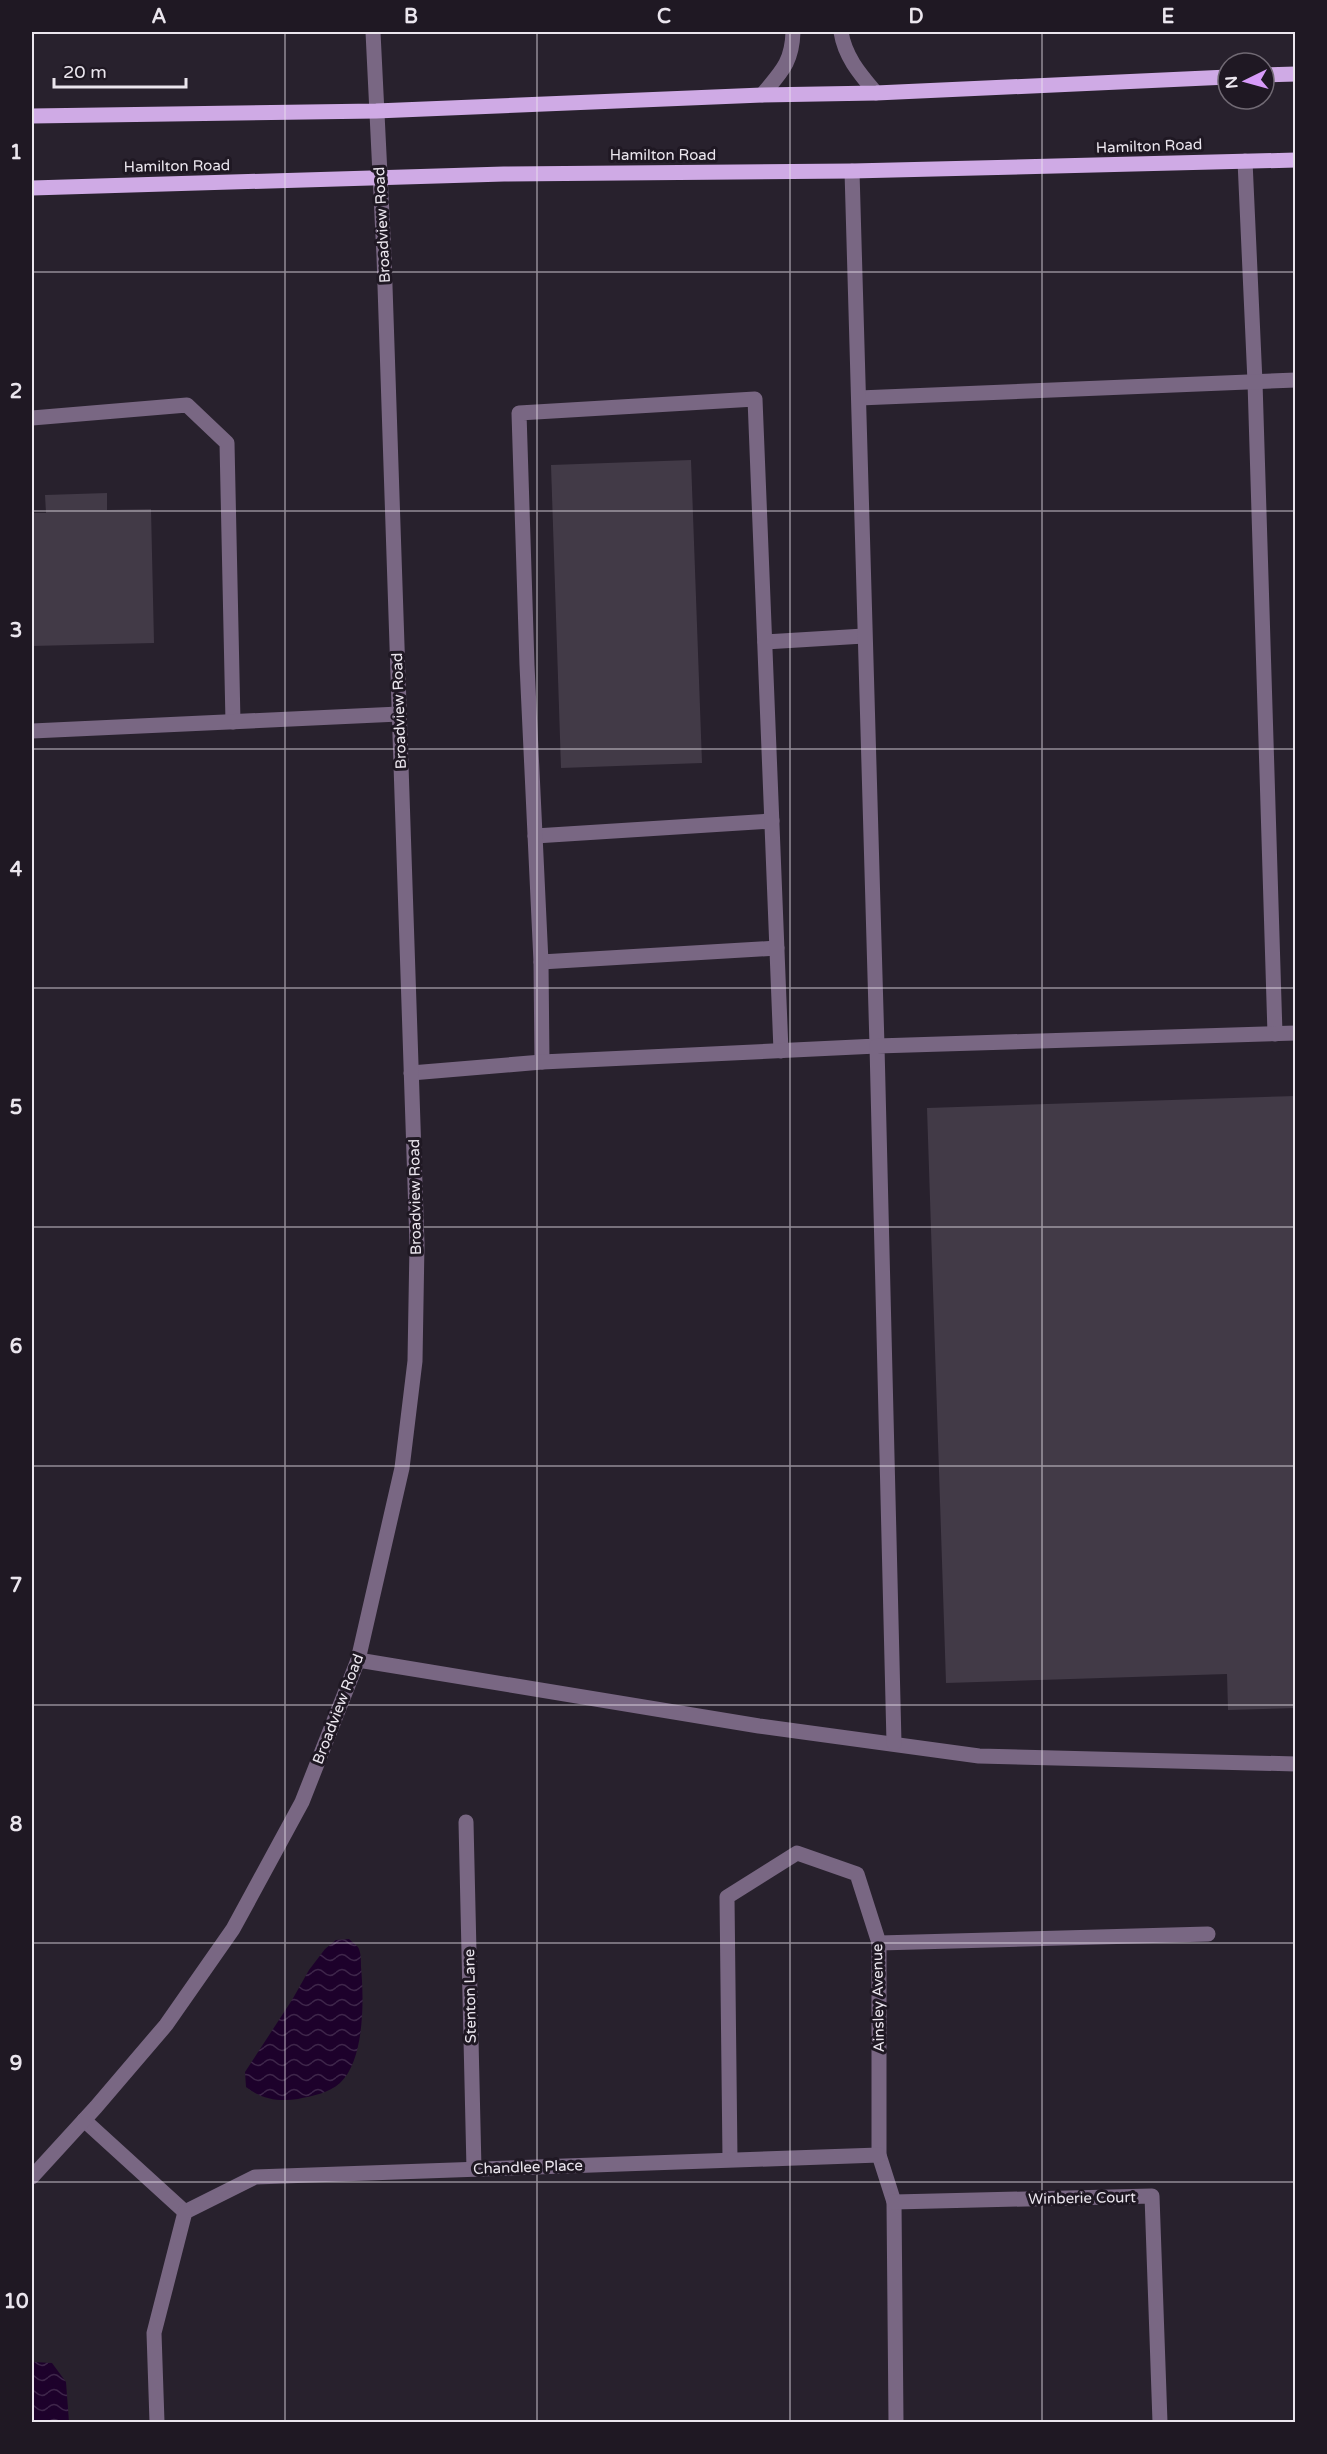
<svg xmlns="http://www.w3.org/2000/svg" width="1327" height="2454" font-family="'Varela Round',sans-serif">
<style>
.water{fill:url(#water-waves)}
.building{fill:#423a47}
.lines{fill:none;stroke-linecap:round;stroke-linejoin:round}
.minor{stroke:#796783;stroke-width:15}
.major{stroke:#cfaae5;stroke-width:15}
.grid{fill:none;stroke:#ebe6ee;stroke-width:1.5;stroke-opacity:0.55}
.labels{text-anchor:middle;stroke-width:6;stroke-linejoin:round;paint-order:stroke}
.street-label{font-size:15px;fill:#ebe6ee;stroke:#1f1823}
.neatline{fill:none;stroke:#ebe6ee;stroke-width:2}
.grid-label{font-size:20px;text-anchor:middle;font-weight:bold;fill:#ebe6ee}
</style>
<defs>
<pattern id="water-waves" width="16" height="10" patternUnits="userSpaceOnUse" patternTransform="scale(1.5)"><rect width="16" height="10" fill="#1d012b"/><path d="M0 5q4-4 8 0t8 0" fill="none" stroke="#3e264a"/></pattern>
</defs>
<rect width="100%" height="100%" fill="#28212d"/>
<g class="water">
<path d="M349,1939C352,1942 358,1946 359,1949C361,1954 361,1962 361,1967C364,1998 365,2060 340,2083C329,2093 312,2096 298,2099C279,2102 261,2099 246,2087L245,2072L292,2000L309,1970L325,1949L336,1940Z"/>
<path d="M34,2362L52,2363L66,2382L69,2422H32V2364Z"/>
</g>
<g class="building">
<path d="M691,460L702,763L561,768L551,465Z"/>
<path d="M107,493V510L151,509L154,643L32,646V513H46L45,495Z"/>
<path d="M1296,1096V1708L1228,1710L1227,1674L946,1683L927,1108Z"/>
</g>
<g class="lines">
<g class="minor">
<path d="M841,32C845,57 860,74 876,93"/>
<path d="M762,95C781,72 792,63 793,32"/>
<path d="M1245,161L1255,382L1275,1034"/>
<path d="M859,398L1296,380"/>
<path d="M32,418L187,405L227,443L233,722"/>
<path d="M765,642L864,636"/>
<path d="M32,731L399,714"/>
<path d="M535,836L772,821"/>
<path d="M541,962L777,948"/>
<path d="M542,1062L541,962L527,665L519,413L755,399L781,1051"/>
<path d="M411,1073L542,1062L877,1046L852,171"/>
<path d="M358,1660L759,1726L979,1756L1296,1764"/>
<path d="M894,1743L877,1046L1296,1033"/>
<path d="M466,1822L474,2169"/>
<path d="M879,1943L1208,1934"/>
<path d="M84,2120L185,2212"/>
<path d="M730,2159L727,1897L797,1853L857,1874L879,1943V2155L894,2202L896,2422"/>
<path d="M32,2177L96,2107L166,2025L233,1929L302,1802L358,1660L402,1468L415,1361L417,1244L384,256L373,32"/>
<path d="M894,2202L1152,2196L1160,2422"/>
<path d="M157,2422L154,2333L185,2212L255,2177L879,2155"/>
</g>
<g class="major">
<path d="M1264,75L1296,74"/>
<path d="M32,116L376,111L762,95L876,93L1228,77"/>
<path d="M32,188L504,174L852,171L1296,160"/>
</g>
</g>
<path class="grid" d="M285,32V2422M537,32V2422M790,32V2422M1042,32V2422M32,272H1296M32,511H1296M32,749H1296M32,988H1296M32,1227H1296M32,1466H1296M32,1705H1296M32,1943H1296M32,2182H1296"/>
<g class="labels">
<g class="street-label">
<text transform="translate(1149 146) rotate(-2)" y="5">Hamilton Road</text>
<text x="663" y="160">Hamilton Road</text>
<text transform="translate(177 166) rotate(-1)" y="5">Hamilton Road</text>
<text transform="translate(382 225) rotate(-93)" y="5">Broadview Road</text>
<text transform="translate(399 711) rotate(-92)" y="5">Broadview Road</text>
<text transform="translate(415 1197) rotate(-91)" y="5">Broadview Road</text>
<text transform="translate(338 1709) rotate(-69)" y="5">Broadview Road</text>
<text transform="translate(470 1996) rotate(-91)" y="5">Stenton Lane</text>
<text transform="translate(878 1998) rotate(-91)" y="5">Ainsley Avenue</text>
<text transform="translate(528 2167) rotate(-2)" y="5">Chandlee Place</text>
<text transform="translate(1082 2198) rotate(-1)" y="5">Winberie Court</text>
</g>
</g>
<rect width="1327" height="2454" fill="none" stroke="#1f1823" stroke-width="66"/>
<g transform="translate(1246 81) rotate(265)"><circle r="28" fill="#1f1823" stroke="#716a74" stroke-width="1.5"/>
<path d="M0-4.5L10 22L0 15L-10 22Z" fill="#d79bf9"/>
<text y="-9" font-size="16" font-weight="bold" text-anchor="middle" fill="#ebe6ee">N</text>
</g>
<path d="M54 78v9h132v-9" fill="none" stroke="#ebe6ee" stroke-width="3"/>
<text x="63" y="78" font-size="18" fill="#ebe6ee" stroke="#1f1823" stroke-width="4.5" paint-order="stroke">20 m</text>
<rect x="33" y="33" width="1261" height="2388" class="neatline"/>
<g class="grid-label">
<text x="159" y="23">A</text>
<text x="411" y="23">B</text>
<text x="664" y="23">C</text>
<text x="916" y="23">D</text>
<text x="1168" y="23">E</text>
<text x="16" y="159">1</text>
<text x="16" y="398">2</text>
<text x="16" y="637">3</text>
<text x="16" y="876">4</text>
<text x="16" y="1114">5</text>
<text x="16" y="1353">6</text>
<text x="16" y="1592">7</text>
<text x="16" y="1831">8</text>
<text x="16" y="2070">9</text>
<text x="16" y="2308">10</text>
</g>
</svg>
